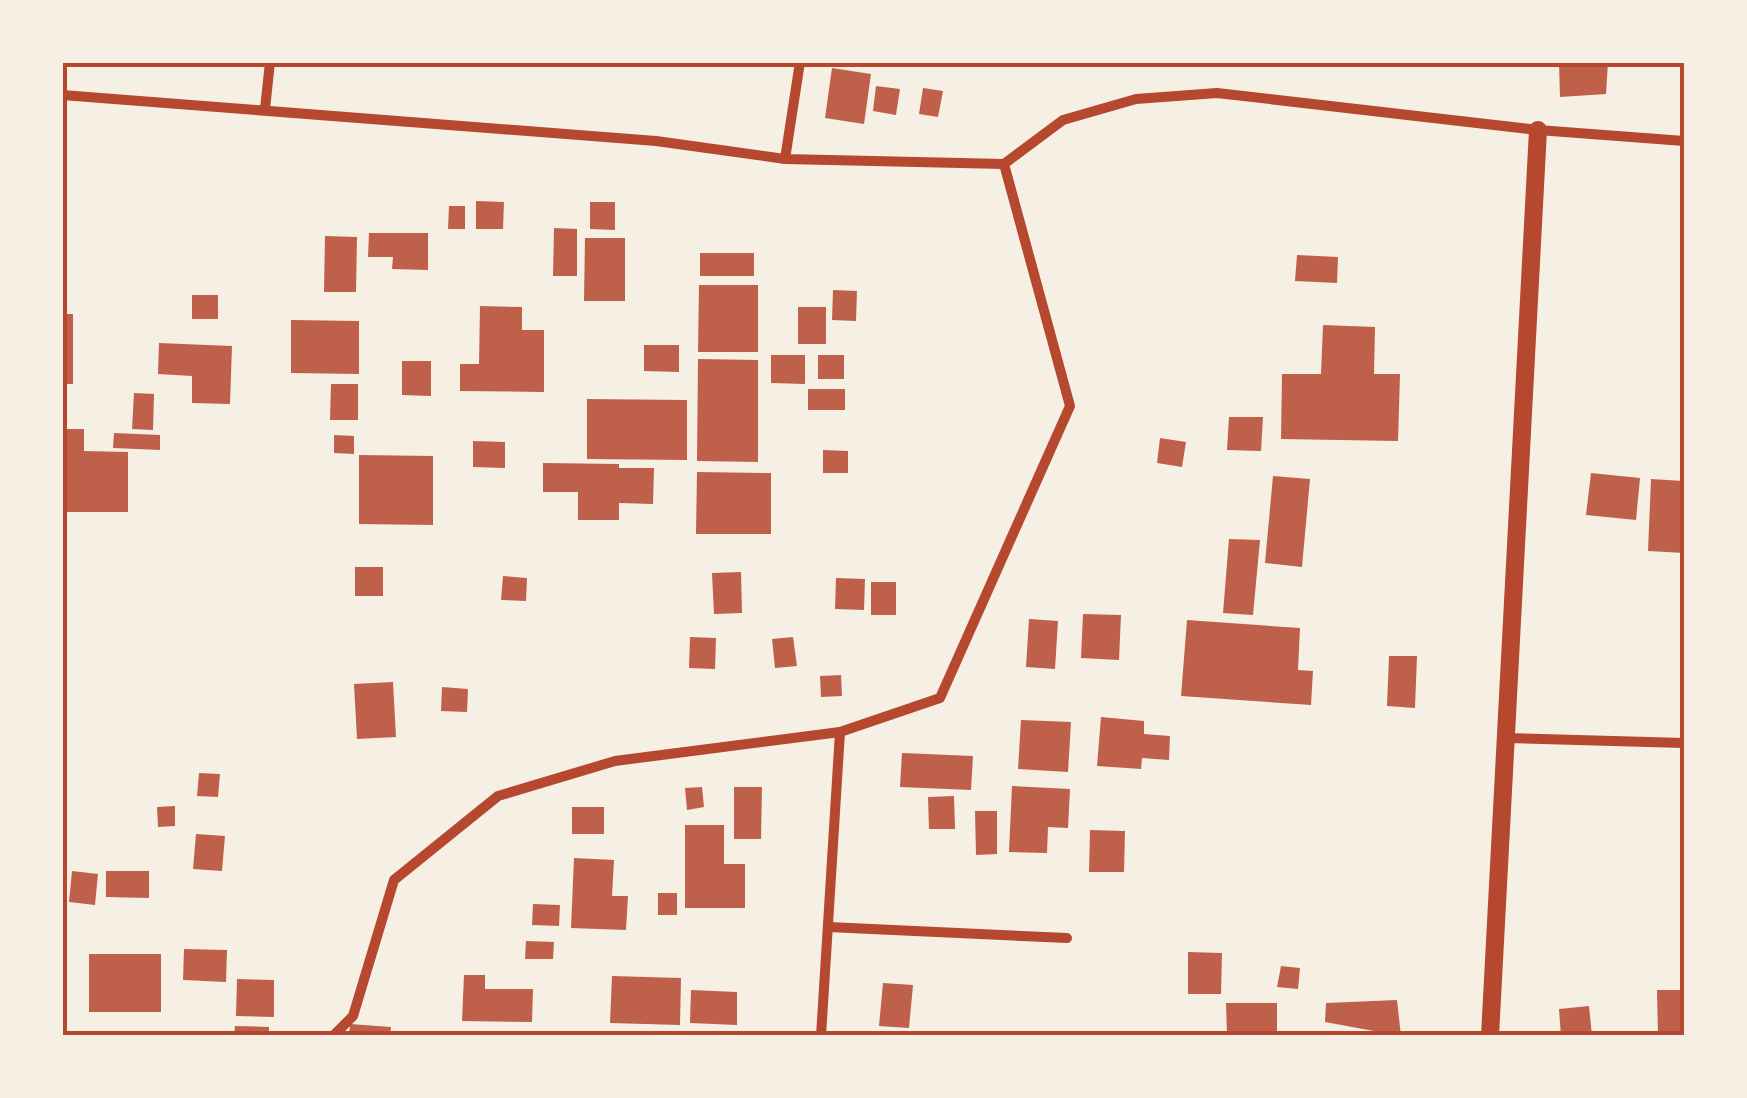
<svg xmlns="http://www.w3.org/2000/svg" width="1747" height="1098" font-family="'DM Sans',sans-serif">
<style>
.building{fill:#bf614a}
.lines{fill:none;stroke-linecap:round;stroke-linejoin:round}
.minor{stroke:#b5482f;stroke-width:10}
.tertiary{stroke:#b5482f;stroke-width:18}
.neatline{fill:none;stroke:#b5482f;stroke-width:4}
</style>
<rect width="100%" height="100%" fill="#f6efe4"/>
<g class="building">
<path d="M1559,62H1608L1606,94L1560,97Z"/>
<path d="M832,68L871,74L864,124L825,118Z"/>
<path d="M876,86L900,89L896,115L873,111Z"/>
<path d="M923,88L943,91L938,117L919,114Z"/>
<path d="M476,201L504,202L503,229H476Z"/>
<path d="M590,202H615V230L590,229Z"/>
<path d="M449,206H465V229H448Z"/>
<path d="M554,228L577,229V276H553Z"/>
<path d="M369,233H428V270L392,269L393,257H368Z"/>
<path d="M325,236L357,237L356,292H324Z"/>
<path d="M585,238H625V301H584Z"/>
<rect x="700" y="253" width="54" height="23"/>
<path d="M1297,255L1338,257L1337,283L1295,281Z"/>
<path d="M699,285H758V352H698Z"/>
<path d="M833,290L857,291L856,321L832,320Z"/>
<rect x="192" y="295" width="26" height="24"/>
<path d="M480,306L522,307V330H544V392L460,391V364H479Z"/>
<rect x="798" y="307" width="28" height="37"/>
<rect x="62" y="314" width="11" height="70"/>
<path d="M291,320L359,321V374L291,373Z"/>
<path d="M1323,325L1375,327L1374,374H1400L1398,441L1281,439L1282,374H1321Z"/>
<path d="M159,343L232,346L230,404L192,403V376L158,374Z"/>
<path d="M644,345H679V372L644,371Z"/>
<path d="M771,355H805V384L771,383Z"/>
<rect x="818" y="355" width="26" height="24"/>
<path d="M698,359L758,360V462L697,461Z"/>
<path d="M402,361H431V396L402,395Z"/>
<path d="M331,384H358V420H330Z"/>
<rect x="808" y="389" width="37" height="21"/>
<path d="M134,393L154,394L153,430L132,429Z"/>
<path d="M587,399L687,400V460L587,459Z"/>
<path d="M1229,417H1263L1261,451L1227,450Z"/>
<path d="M62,429H84V451L128,452V512H62Z"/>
<path d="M114,433L160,435V450L113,448Z"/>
<path d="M334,435L354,436V454L334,453Z"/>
<path d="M1160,438L1186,442L1182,467L1157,463Z"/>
<path d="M473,441L505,442V468L473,467Z"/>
<path d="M823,450L848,451V473H823Z"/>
<path d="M359,455L433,456V525L359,524Z"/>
<path d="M543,463L619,464V468H654L653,504L619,503V520H578V492H543Z"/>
<path d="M697,472L771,473V534H696Z"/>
<path d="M1591,473L1640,478L1636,520L1586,515Z"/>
<path d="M1273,476L1310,479L1302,567L1265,563Z"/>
<path d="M1651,479L1684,481V553L1648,551Z"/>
<path d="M1229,539L1260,540L1253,615L1223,613Z"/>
<rect x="355" y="567" width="28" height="29"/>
<path d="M741,572L742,613L714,614L712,573Z"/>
<path d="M503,576L527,578L526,601L501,600Z"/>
<path d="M836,578L865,579L864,610L835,609Z"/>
<rect x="871" y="582" width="25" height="33"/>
<path d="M1083,614L1121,615L1119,660L1081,658Z"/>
<path d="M1029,619L1058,621L1055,669L1026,667Z"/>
<path d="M1187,620L1300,628L1298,670L1313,671L1311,705L1181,696Z"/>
<path d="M690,637L716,638L715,669L689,668Z"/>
<path d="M793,637L797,666L775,668L772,639Z"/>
<path d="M1389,656H1417L1415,708L1387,706Z"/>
<path d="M841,675L842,696L821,697L820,676Z"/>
<path d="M393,682L396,737L357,739L354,684Z"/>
<path d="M442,687L468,689L467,712L441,711Z"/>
<path d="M1101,717L1144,721V734L1170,736L1169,760L1142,758L1141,769L1097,766Z"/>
<path d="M1021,720L1071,722L1068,772L1018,769Z"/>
<path d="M902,753L973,756L971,790L900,787Z"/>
<path d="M199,773L220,774L218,797L197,796Z"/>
<path d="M1012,786L1070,789L1068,828L1048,827L1047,853L1009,852Z"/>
<path d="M702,787L704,807L687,810L685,788Z"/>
<path d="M734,787H762L761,839H734Z"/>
<path d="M954,796L955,829H929L928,797Z"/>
<path d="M175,806V826L158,827L157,807Z"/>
<rect x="572" y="807" width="32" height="27"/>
<path d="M975,811H997V854L976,855Z"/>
<path d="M685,825H724V864H745V908H685Z"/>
<path d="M1090,830L1125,831L1124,872H1089Z"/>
<path d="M196,834L225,836L222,871L193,869Z"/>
<path d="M574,858L614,860L612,896H628L626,930L571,928Z"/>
<path d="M72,871L98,874L95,905L69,902Z"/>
<path d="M106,871H149V898L106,897Z"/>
<rect x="658" y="893" width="19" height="22"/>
<path d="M533,904L560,905L559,926L532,925Z"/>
<path d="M526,941L554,942L553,959H525Z"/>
<path d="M184,949L227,950L226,982L183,980Z"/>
<path d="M1188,952L1222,953L1221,994H1188Z"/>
<rect x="89" y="954" width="72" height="58"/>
<path d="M1281,966L1300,968L1298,989L1277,987Z"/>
<path d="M464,975H485V989H533L532,1022L462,1021Z"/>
<path d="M612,976L681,978L680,1025L610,1023Z"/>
<path d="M237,979L274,980V1017L236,1016Z"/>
<path d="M883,983L913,985L909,1028L879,1026Z"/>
<path d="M691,990L737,992V1025L690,1023Z"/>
<path d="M1657,990H1684V1036H1658Z"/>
<path d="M1397,1000L1401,1036L1325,1022L1326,1003Z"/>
<path d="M1226,1003H1277V1036H1227Z"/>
<path d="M1589,1006L1592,1036H1561L1559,1009Z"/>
<path d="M350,1024L391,1027L390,1036H349Z"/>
<path d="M235,1026L269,1027V1036H234Z"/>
</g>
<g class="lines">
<g class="minor">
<path d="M62,95L656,141L785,159L1004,164L1063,120L1136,99L1217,93L1538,130L1684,141"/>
<path d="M265,109L270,62"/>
<path d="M785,159L800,62"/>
<path d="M1506,738L1684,743"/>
<path d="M828,927L1067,938"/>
<path d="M333,1036L353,1016L394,880L498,796L615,761L840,732L940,698L1070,406L1004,164"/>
<path d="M821,1036L840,732"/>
</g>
<path class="tertiary" d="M1490,1036L1538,130"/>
</g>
<rect width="1747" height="1098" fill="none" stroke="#f6efe4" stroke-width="130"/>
<rect x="65" y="65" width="1617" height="968" class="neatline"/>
</svg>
